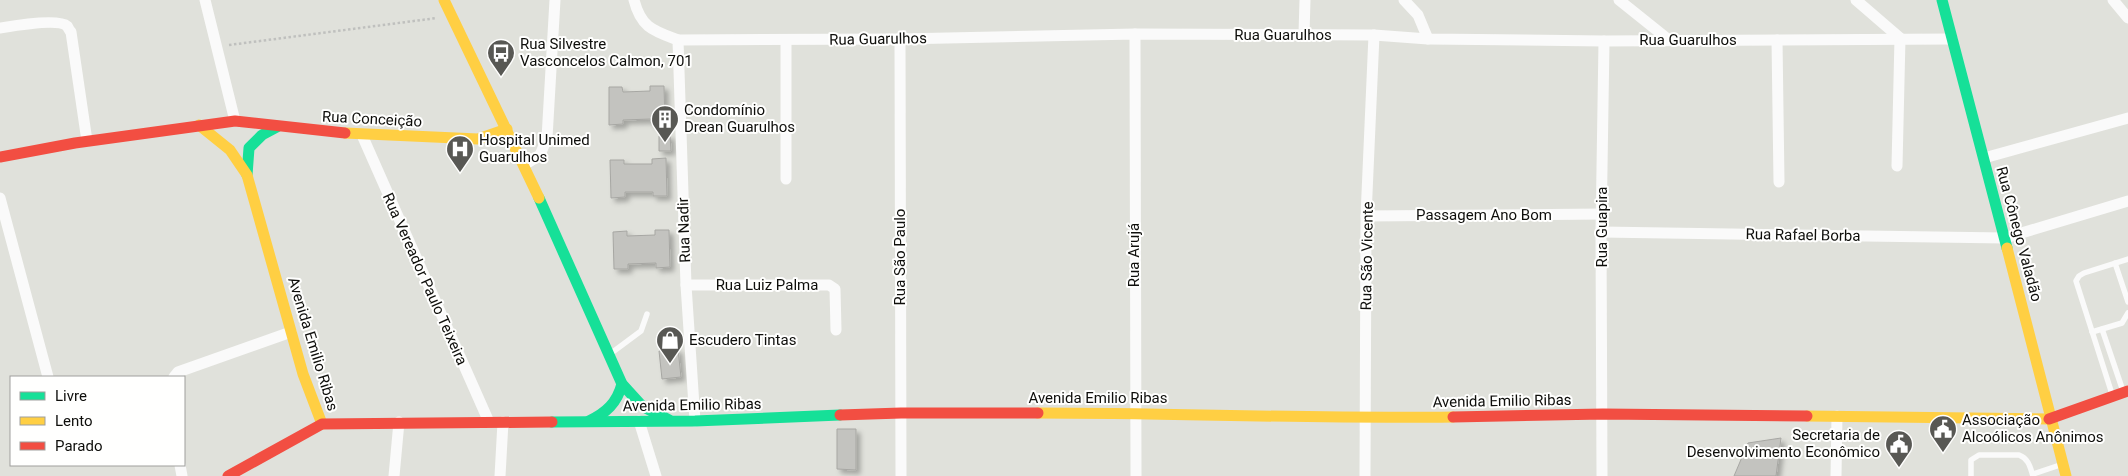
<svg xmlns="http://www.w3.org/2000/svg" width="2128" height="476" font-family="Roboto,sans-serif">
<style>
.building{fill:#c3c3bf;stroke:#a7a7a3;filter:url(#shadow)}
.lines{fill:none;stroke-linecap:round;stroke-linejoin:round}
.path{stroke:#bfc0be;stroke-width:2.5;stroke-dasharray:2.5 2.5;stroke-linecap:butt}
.lane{stroke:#fafafa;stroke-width:5.5}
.street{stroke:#fafafa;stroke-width:11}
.fast{stroke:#16e098;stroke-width:11}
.slow{stroke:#ffcf43;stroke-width:11}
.jam{stroke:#f24e42;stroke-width:11}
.labels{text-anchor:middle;stroke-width:4;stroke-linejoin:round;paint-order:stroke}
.street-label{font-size:15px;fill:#0e0e0b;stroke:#fffffe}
.poi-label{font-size:15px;fill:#0e0e0b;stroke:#fffffe;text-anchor:start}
</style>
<defs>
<filter id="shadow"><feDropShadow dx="4" dy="4" stdDeviation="2.5" flood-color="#0004"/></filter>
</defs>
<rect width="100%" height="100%" fill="#e0e1db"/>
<g class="building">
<path d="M650,86H664L665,123H651V119L623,120V124L609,125V87H622L623,92L650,91Z"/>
<path d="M670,135L671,151H659V136Z"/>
<path d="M666,158L667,196H653V192H625V197L611,198L610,160H624V164H652V159Z"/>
<path d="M655,230H669L670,267L656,268V263L628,264V269H614L613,232L627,231V236L655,235Z"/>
<path d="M678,349L681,377L662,379L659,351Z"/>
<path d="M837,429H856V470L837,469Z"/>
<path d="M1781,438L1776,476H1734L1748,443Z"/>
</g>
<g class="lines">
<path class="path" d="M229,45L437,18"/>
<g class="lane">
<path d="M2115,263L2128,302"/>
<path d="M2102,329L2123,391"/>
<path d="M2092,332L2122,323L2128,313"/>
<path d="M610,354L641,331L647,314"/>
<path d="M2112,394L2076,281L2079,276L2084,273L2128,259"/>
<path d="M2033,474L2060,465"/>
<path d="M1971,476V460L1979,455H2019C2029,459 2030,467 2033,476"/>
</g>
<g class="street">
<path d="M205,0L235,121"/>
<path d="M634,0C641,28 654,31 678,40L900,39L1135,34L1374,35L1428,39L1604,41L1952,39"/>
<path d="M1404,0L1418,15L1428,39"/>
<path d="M1619,0L1669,40"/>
<path d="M1856,0L1900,38L1897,166"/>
<path d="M2113,0L2128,18"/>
<path d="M0,28C12,26 58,18 67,26C68,27 69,30 71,32L87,141"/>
<path d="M1135,34L1136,476"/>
<path d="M1304,34L1305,0"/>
<path d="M900,39L901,476"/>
<path d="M678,40L686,285L695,421"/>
<path d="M786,40V179"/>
<path d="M1777,40L1779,182"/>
<path d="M362,135L489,422"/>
<path d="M1984,158L2128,118"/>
<path d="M524,165L540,155L547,138L555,0"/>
<path d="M0,198L48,377"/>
<path d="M1366,216L1602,214"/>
<path d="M1601,232L2005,238L2128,201"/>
<path d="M686,285H829L835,289L836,330"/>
<path d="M174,377L178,372L291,332"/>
<path d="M639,421L656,476"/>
<path d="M180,465L182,476"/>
<path d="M394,476L399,422"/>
<path d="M500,476L503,422"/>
<path d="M1365,476L1366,216L1374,35"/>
<path d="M1602,476L1601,232L1604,41"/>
<path d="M1836,476L1837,416"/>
</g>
<g class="fast">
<path d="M1942,0L2007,248"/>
<path d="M247,175L249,148L262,135L277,127"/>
<path d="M539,198L622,384L642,406L669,420"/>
<path d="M589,421C606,413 617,403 622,384"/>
<path d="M552,422L695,421L840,415"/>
</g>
<g class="slow">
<path d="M444,0L539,198"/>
<path d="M199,125L230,150L247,175L303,374L322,424"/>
<path d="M345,133L478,139L507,129"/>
<path d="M2007,248L2066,476"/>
<path d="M1038,413C1177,413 1315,419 1453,417"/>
<path d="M1807,416L2049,419"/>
</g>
<g class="jam">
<path d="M0,157L75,143L235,121L345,133"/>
<path d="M840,415L901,413H1038"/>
<path d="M1453,417L1603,414L1807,416"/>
<path d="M2049,419L2128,391"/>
<path d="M228,476L322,424L552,422"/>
</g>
</g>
<defs>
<g id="bus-pin" transform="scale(1.4375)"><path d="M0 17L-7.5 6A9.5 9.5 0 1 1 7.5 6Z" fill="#585854" stroke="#fffffe"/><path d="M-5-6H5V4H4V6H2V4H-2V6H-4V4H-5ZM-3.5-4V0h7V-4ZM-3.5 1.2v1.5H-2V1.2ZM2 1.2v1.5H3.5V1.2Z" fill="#fff"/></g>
<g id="building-pin" transform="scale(1.4375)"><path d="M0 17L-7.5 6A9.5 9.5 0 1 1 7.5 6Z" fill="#585854" stroke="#fffffe"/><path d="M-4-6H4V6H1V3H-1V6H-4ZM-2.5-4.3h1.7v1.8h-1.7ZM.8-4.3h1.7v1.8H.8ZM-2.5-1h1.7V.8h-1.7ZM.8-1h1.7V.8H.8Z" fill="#fff"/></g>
<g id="hospital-pin" transform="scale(1.4375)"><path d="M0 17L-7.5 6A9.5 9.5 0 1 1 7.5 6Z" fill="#585854" stroke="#fffffe"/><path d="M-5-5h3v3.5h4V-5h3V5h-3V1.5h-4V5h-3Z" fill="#fff"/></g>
<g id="shop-pin" transform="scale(1.4375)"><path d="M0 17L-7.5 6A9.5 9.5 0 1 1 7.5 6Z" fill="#585854" stroke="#fffffe"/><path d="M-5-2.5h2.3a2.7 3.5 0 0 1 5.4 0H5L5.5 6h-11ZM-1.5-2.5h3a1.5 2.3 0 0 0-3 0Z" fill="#fff"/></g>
<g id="civic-pin" transform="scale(1.4375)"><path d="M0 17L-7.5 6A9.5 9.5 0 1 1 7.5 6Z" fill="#585854" stroke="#fffffe"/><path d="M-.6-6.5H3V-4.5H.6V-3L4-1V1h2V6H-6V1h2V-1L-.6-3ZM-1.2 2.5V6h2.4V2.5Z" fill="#fff"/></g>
</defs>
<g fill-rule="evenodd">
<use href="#bus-pin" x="501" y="53"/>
<use href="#building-pin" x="665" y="119"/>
<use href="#hospital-pin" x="460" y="149"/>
<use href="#shop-pin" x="670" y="340"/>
<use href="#civic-pin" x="1943" y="429"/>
<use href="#civic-pin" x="1899" y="444"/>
</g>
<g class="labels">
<g class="street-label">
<text x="1283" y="40">Rua Guarulhos</text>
<text transform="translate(878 39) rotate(-1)" y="5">Rua Guarulhos</text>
<text x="1688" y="45">Rua Guarulhos</text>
<text transform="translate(372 119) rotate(3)" y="5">Rua Conceição</text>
<text x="1484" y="220">Passagem Ano Bom</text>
<text transform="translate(1602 227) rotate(-90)" y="5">Rua Guapira</text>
<text transform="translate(684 230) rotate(-92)" y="5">Rua Nadir</text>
<text transform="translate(2019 234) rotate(75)" y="5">Rua Cônego Valadão</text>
<text transform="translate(1803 235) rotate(1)" y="5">Rua Rafael Borba</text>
<text transform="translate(1134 255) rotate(-90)" y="5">Rua Arujá</text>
<text transform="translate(1367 256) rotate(-89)" y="5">Rua São Vicente</text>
<text transform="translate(900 257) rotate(-90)" y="5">Rua São Paulo</text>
<text transform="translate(425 279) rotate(66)" y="5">Rua Vereador Paulo Teixeira</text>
<text x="767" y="290">Rua Luiz Palma</text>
<text transform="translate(313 344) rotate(73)" y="5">Avenida Emilio Ribas</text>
<text x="1098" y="403">Avenida Emilio Ribas</text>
<text transform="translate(1502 401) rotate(-1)" y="5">Avenida Emilio Ribas</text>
<text transform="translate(692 405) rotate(-1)" y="5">Avenida Emilio Ribas</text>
</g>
<g class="poi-label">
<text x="520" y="49">Rua Silvestre<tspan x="520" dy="17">Vasconcelos Calmon, 701</tspan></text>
<text x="684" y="115">Condomínio<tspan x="684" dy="17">Drean Guarulhos</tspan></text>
<text x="479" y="145">Hospital Unimed<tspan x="479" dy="17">Guarulhos</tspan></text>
<text x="689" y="345">Escudero Tintas</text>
<text x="1962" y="425">Associação<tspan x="1962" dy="17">Alcoólicos Anônimos</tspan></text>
<text x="1880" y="440" text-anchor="end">Secretaria de<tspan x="1880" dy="17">Desenvolvimento Econômico</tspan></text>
</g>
</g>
<rect x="10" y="376" width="175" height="90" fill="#fffffe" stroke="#9f9f9d"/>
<rect x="20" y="392" width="25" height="8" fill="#16e098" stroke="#9f9f9d"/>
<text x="55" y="401" font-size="15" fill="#0e0e0b">Livre</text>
<rect x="20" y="417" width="25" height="8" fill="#ffcf43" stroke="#9f9f9d"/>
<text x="55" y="426" font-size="15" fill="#0e0e0b">Lento</text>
<rect x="20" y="442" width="25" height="8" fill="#f24e42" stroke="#9f9f9d"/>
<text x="55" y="451" font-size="15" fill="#0e0e0b">Parado</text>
</svg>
